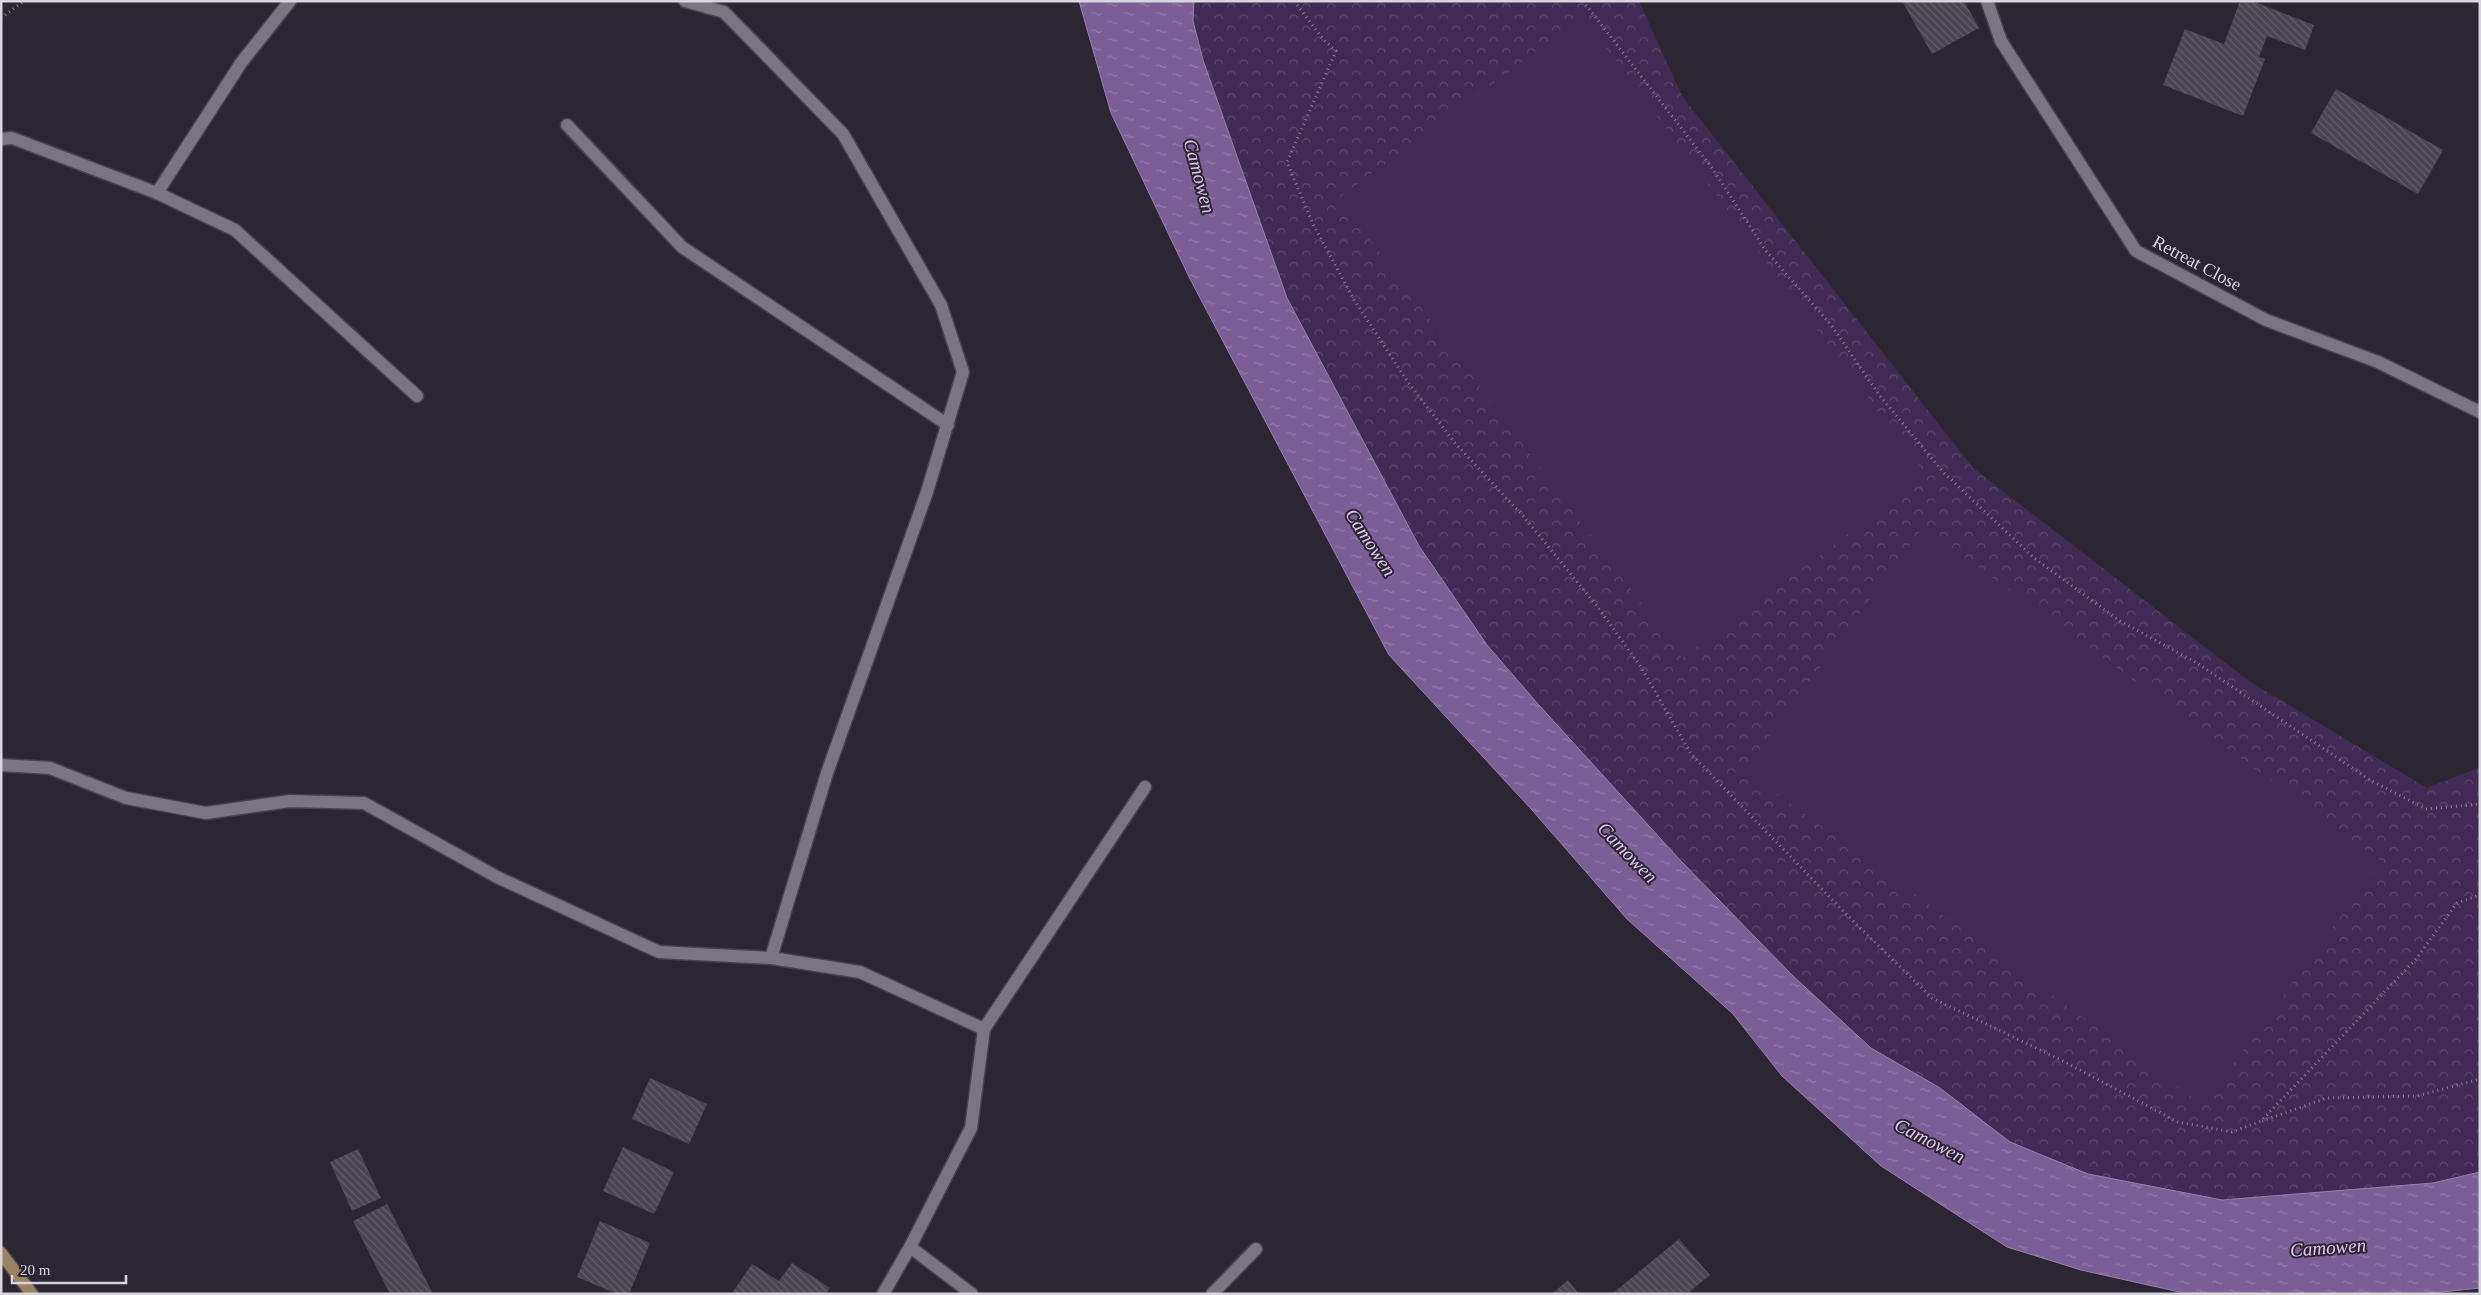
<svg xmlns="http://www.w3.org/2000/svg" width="2481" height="1295" font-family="'Times New Roman',serif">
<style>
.forest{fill:url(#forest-crowns)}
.pitch{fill:#422a56}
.water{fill:url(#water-ripples);stroke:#9782ab}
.building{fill:url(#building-back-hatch)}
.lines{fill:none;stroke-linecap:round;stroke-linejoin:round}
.service-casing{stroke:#47424b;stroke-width:15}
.minor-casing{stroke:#47424b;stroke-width:15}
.secondary-casing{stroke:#47424b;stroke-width:15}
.path{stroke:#87838b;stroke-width:3;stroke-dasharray:1 4;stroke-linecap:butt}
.service{stroke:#7b7481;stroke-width:12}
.minor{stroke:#7b7481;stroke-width:12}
.secondary{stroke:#9a8264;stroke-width:12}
.labels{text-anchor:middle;stroke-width:4;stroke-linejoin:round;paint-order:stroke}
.street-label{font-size:18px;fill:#d8d5dc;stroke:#2b2631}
.water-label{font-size:19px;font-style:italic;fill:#e0c7f9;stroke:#2b2631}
</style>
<defs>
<pattern id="forest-crowns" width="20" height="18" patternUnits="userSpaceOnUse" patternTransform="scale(1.25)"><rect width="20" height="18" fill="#422a56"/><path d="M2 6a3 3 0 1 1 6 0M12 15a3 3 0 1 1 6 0" fill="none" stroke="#5d486e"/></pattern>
<pattern id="water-ripples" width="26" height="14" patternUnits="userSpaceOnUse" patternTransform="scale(1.25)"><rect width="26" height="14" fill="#7b5e96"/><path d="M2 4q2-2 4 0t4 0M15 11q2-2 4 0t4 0" fill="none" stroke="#937ca9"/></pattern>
<pattern id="building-back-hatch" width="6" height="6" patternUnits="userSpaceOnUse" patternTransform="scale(1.25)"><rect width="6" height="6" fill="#4b4551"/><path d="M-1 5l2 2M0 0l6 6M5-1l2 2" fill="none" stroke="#645f69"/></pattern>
</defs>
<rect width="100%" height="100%" fill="#2b2631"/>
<path class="forest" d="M1194,1H1639L1682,96L1973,468L2249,681L2427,788L2480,767V1172L2433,1183L2222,1200L2088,1174L2010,1142L1940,1088L1871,1048L1793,976L1680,860L1538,704L1487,645L1419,546L1287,298L1206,68L1193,21Z"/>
<g class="pitch">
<path d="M1583,17L1926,476L1682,658L1339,198Z"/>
<path d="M1923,527L2381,861L2203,1105L1745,770Z"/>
</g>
<path class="water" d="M1079,1H1194L1193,21L1203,60L1287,298L1419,546L1487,645L1538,704L1680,860L1793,976L1871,1048L1940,1088L2010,1142L2088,1174L2222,1200L2433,1183L2480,1172V1288L2423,1294L2184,1293L2081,1270L2007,1247L1881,1166L1782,1076L1733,1014L1627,919L1532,810L1389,655L1190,279L1111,113Z"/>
<g class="building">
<path d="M1902,1H1964L1979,28L1932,54Z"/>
<path d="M2240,1H2252L2314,25L2305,50L2267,36L2259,57L2265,59L2243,116L2163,85L2185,29L2224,44Z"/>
<path d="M2336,89L2443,150L2418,194L2311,133Z"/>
<path d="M650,1078L707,1104L689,1144L632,1119Z"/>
<path d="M623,1147L674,1172L654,1214L603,1191Z"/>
<path d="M358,1149L381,1198L352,1211L330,1162Z"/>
<path d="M387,1204L433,1294H390L353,1221Z"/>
<path d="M600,1221L650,1243L629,1294H617L577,1277Z"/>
<path d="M1679,1239L1710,1275L1687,1294H1612Z"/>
<path d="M792,1263L830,1288L826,1294L732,1293L752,1264L779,1281Z"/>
<path d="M1568,1280L1579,1294H1552Z"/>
</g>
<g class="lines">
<g class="service-casing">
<g id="service">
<path d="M567,125L682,247L948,425"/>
<path d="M1,139L12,138L157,193L241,63L290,1"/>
<path d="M157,193L235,230L417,396"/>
<path d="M1,765L50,768L126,798L206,813L290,801L364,803L497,877L659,952L771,958L827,773L927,492L963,372L941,305L843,134L724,12L685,1"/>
<path d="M771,958L860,972L984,1029L1145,787"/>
<path d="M883,1294L910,1247"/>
<path d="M972,1294L910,1247L971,1128L984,1029"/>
<path d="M1212,1294L1256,1249"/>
</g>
</g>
<g class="minor-casing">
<path id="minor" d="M1987,1L2001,41L2136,251L2266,320L2378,362L2480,412"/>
</g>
<g class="secondary-casing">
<path id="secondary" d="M1,1253L32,1294"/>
</g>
<g class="path">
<path d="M1294,1L1323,39L1336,51L1287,162L1312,222L1353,298L1407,381L1455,443L1524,517L1596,605L1641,667L1691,754L1851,919L1932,998L2061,1060L2178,1122L2232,1132L2261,1121L2416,959L2457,903L2480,895"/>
<path d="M1583,1L1712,168L1766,251L1831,325L1880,396L1944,473L2034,558L2120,621L2197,663L2370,780L2426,809L2480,804"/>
<path d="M1,18L24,1"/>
<path d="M2262,1121L2327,1098L2417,1096L2480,1079"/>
</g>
<use href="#service" class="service"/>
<use href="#minor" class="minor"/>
<use href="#secondary" class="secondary"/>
</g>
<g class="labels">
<g class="street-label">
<text transform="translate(2197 263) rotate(28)" y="6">Retreat Close</text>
</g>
<g class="water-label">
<text transform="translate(1200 176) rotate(75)" y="7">Camowen</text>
<text transform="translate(1371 542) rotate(57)" y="7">Camowen</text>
<text transform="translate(1628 852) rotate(46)" y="7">Camowen</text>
<text transform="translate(1930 1140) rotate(27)" y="7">Camowen</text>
<text transform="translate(2328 1247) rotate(-4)" y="7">Camowen</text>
</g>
</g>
<rect width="2481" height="1295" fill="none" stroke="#d8d5dc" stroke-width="5"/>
<path d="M12 1275v8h114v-8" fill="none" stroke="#d8d5dc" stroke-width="2.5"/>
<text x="20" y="1275" font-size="15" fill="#d8d5dc" stroke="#2b2631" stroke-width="4" paint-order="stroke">20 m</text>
</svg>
